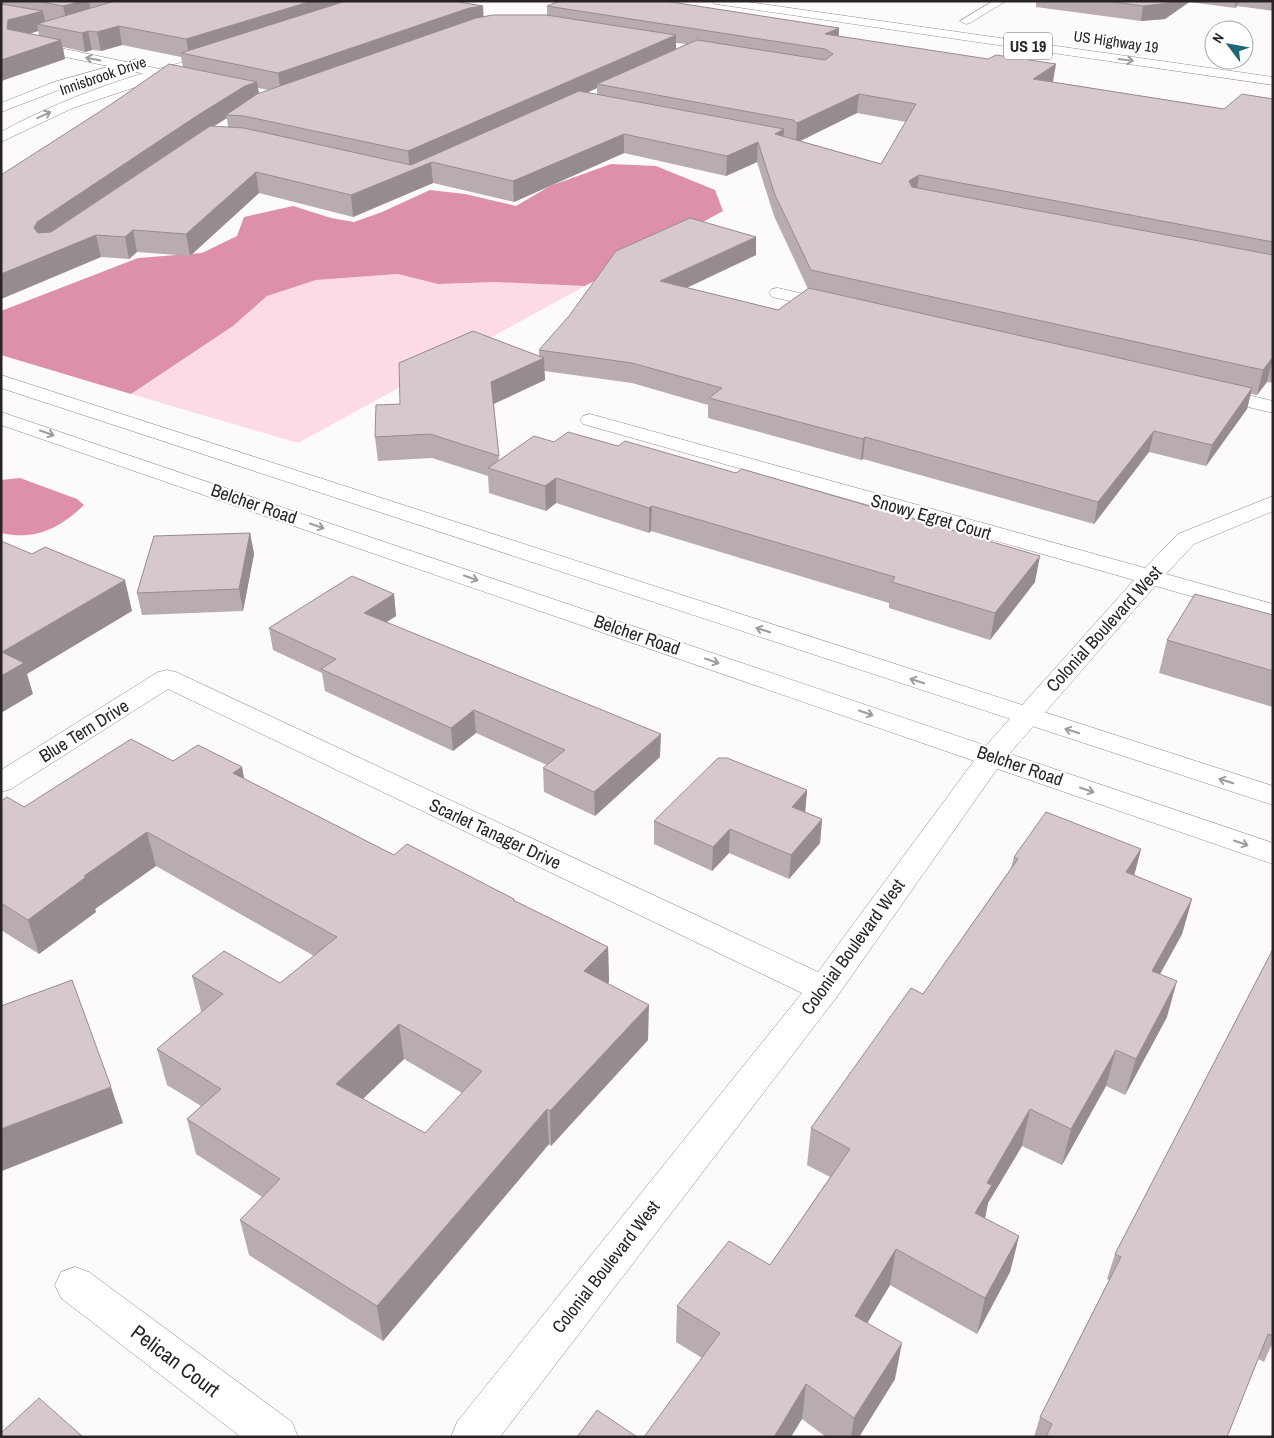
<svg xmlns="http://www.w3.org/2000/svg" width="1274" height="1438" font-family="'Archivo Narrow',sans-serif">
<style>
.green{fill:#fcdbe5}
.water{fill:#de8fa9}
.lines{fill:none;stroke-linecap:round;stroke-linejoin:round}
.street-casing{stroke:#938589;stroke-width:1}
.secondary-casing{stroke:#938589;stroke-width:1}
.highway-casing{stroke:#938589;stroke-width:1}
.street{fill:#fff;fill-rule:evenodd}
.secondary{fill:#fff;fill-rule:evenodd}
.highway{fill:#fff;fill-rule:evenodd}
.wall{fill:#b9acaf;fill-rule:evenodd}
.shaded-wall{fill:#968c8f}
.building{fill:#d7c8cc;stroke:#968c8f;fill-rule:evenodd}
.oneway{stroke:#9f9c9d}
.labels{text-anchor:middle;stroke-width:4.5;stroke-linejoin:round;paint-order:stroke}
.far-street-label{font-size:15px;fill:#292325;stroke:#fff}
.shield{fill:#fff;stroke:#696566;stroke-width:1}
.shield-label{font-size:16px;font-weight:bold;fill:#292325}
.street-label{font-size:18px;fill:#292325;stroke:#fff}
.near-street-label{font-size:21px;fill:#292325;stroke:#fff}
</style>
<rect width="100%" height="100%" fill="#fdfafb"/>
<path class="green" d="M398,274L438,284L495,282L585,286L298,443L131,394L233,326L267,296L316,280Z"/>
<g class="water">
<path d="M611,164L656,166L715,190L723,211L585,286L495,282L438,284L398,274L316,280L267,296L233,326L131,394L1,355V311L138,258L202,253L237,236L244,217L293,206L331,218L354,222L382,212L430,190L465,194L516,206L550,186Z"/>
<path d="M20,478L77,499L84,505C60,528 35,541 1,533V480Z"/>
</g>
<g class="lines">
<g class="street-casing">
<g id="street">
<path d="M993,1H1006L970,23L966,24L960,21Z"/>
<path d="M27,41L188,75L194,79L188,83L23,48V42Z"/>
<path d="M778,288L839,302L842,306L839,310L833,311L772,297L769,293L772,289Z"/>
<path d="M1213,387L1273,401V413L1206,397L1203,393L1206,389Z"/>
<path d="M590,414L1145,568L1178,534L1273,496V511L1194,544L1166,574L1273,604V619L1155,586L1002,762L836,998L500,1437H451L457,1422L802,993L168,689L11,789L1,792V770L158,672L167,670L176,672L818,972L982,750L1134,580L583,424L580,420L583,416Z"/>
<path d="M75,1267L89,1272L292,1422L298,1437H241L61,1298L55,1285L61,1272Z"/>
</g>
</g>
<g class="secondary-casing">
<g id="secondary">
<path d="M136,59L142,63L140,66L64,88L1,112V103L54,82Z"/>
<path d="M188,61L194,65L192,68L73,108L1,142V132C59,100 124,77 188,61Z"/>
<path d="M1,375L1273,786V805L1,388Z"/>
<path d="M1,412L1273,843V864L1,425Z"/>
</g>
</g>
<g class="highway-casing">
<path id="highway" d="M711,1H741L1273,77V85L716,4Z"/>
</g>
<use href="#street" class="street"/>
<use href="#secondary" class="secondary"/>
<use href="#highway" class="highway"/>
</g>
<g class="wall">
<path d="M1,1H453L483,16L547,15V6L839,28V36L1053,82L1224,109L1273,99V383L1267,382L1257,395L1251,394L1247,409L1206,466L1149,452L1094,524L863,459L861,460L708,418V405L632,383L544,371L545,380L494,404L499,460L1035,582L990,640L889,608V603L651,531L649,533L556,503L546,511L489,493L488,476L432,458L378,461L375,437L400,404L539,356V350L756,237V255L687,288L778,310L808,289L774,216L757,162L726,176L624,153L514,202L433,183L353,217L259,193L190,256L137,252L129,259L101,257L1,299V175L183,67L181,57L122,45L101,51L92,50L85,52L63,47L65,59L1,81ZM38,31L39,35L30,34ZM676,43L686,44L676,49ZM258,88L268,90L259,94ZM597,88V95L587,93ZM857,113L906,122L881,164L800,141ZM227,118L228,127H213L224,120Z"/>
<path d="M1036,1H1273V11L1237,6L1235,8L1190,2L1165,19L1141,21L1036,7Z"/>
<path d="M250,533L254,554L243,611L142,615L137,593Z"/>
<path d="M394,594L396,616L386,622L660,757L595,816L544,792L543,768L547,765L476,733L453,751L325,691L322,673L273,650L269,628Z"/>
<path d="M1273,615V707L1159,673L1167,640Z"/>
<path d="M173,761L242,767L244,779L394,855L514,899L515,901L608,947L609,982L608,983L648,1040L551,1146L549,1144L383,1341L249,1255L240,1220L262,1197L196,1154L187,1119L201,1106L167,1085L157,1049L202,1012L201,1011L192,976L280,983L314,956L156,866L95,909L96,912L39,954L1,930V801L24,807ZM404,1059L462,1093L425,1133L363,1099Z"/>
<path d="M807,790L805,812L822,819L820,843L789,879L729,853L712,871L654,844V821Z"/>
<path d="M1141,849L1134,875L1192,899L1182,934L1160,974L1167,1017L1125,1095L1106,1086L1062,1165L1022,1146L988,1203L985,1219L1019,1236L1010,1272L977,1334L890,1285L867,1323L895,1379L859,1437H826L802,1419L676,1342L677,1306L770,1265L830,1177L807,1165L811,1128L923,994L1011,868L1014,857Z"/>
<path d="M1273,949V1342L1264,1362L1258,1359L1227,1437H1034L1040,1417L1109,1280L1107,1279L1115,1254Z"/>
</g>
<g class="shaded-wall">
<path d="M82,1H89L92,17L67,24L63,6Z"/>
<path d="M312,1H363L189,55L186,39Z"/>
<path d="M1171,1H1190L1165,19L1141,21L1143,6Z"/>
<path d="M1236,1H1238L1237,6L1235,8Z"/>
<path d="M483,6L484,24L281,93L278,73L469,8Z"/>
<path d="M43,11L46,26L37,24L38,31L13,38L7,29L8,20Z"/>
<path d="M119,26L122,45L101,51L97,32Z"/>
<path d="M839,28L838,45L825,34Z"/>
<path d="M88,31L92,50L85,52L82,33Z"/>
<path d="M676,35V53L597,84V88L431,162L433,183L353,217L351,195L410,171L408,151Z"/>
<path d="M61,40L65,59L1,81V60Z"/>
<path d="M1056,64L1053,82L1033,79Z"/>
<path d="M257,82L260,100L226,115L227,118L201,134L39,250L34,228L37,222L198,115L245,86Z"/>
<path d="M859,94L857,113L796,143L797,123Z"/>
<path d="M784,129L783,149L775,134Z"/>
<path d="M624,134V153L514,202L513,181Z"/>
<path d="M758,142L757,162L726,176L727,156Z"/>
<path d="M256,172L259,193L190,256L186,234Z"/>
<path d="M919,175L916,196L909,181Z"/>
<path d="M133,230L137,252L129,259L125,237Z"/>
<path d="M96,235L101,257L1,299V274Z"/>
<path d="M756,237V255L660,300V281Z"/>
<path d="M544,358L545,380L493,404L491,382Z"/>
<path d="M1273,358L1267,382L1257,395L1263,370Z"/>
<path d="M1252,388L1247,409L1206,466L1212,445Z"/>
<path d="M1154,431L1149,452L1094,524L1098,502Z"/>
<path d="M865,437L863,459L861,460L863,439Z"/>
<path d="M556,478V503L546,511L545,486Z"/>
<path d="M652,506L651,531L649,533V508Z"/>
<path d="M250,533L254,554L243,611L239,589Z"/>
<path d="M1040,556L1035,582L990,640L995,613Z"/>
<path d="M125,580L132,611L27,674L33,694L1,713L2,652Z"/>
<path d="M394,594L396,616L367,635L364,613Z"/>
<path d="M474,710L476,733L453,751L451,728Z"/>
<path d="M661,734L660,757L595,816L594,792Z"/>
<path d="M242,767L248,801L233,773Z"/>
<path d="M807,790L805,814L792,807Z"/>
<path d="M822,819L820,843L789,879L791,855Z"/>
<path d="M730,829L729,853L712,871L713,847Z"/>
<path d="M147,832L156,866L95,909L96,912L39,954L28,920L84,876Z"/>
<path d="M1141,849L1132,884L1126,872Z"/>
<path d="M1192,899L1182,934L1142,1007L1152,971Z"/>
<path d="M608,947L609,982L585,1006L584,971Z"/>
<path d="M1177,981L1167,1017L1125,1095L1136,1059Z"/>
<path d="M649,1005L648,1040L551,1146L550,1111Z"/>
<path d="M399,1024L404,1059L342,1119L336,1084Z"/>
<path d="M1116,1050L1106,1086L1062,1165L1071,1129Z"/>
<path d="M111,1087L123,1123L2,1171L1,1129Z"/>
<path d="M547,1109L549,1144L383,1341L377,1306Z"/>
<path d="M1030,1109L1022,1146L988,1203L984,1222L975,1213L987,1183Z"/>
<path d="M1019,1236L1010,1272L977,1334L985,1298Z"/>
<path d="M896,1249L890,1285L850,1352L855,1316Z"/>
<path d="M902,1343L895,1379L859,1437H851L854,1418Z"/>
<path d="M806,1384L802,1419L791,1437H774Z"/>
</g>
<g class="building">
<path d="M36,1H82L63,6Z"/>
<path d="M115,1H312L186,39L119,26L97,32L88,31L82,33L37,24Z"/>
<path d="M346,1H453L483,6L469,8L278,73L181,53Z"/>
<path d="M560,1H665L839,28L825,34L988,59L996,55L1056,64L1033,79L1224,109L1242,94L1273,99V242L919,175L909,181L912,187L1273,255V357L1263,370L811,270L775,195L758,142L727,156L624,134L513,181L432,162L351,195L256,172L186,234L133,230L125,237L96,235L1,274V175L110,105L169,64L257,82L245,86L198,115L37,222L34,228L38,233L51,232L210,126L244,128L411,165L579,91L784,129L775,134L881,164L916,104L859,94L797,123L793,120L597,84L697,40L825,60L833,54L825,49L547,6Z"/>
<path d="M1108,1H1171L1168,3L1143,6Z"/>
<path d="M1,4L43,11L8,20L7,29L61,40L1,60Z"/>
<path d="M493,15H546L676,35L408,151L244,116L226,115L257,94L476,18Z"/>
<path d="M690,218L756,237L660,281L778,310L809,288L1252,388L1212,445L1154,431L1098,502L865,437L863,439L709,398L722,388L632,363L539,350L569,316L616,251Z"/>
<path d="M473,331L544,358L491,382L499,456L430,434L375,437L376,405L400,404L399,363Z"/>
<path d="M568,432L618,446L625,441L736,473L742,469L1040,556L995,613L892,582L895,577L652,506L649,508L556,478L545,486L488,468L534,436L554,442Z"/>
<path d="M250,533L239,589L137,593L154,536Z"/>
<path d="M1,541L32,554L45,547L125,580L2,652L24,663L1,676Z"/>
<path d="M352,576L394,594L364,613L661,734L594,792L543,768L565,750L474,710L451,728L321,669L336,659L269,628Z"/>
<path d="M1195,594L1273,615V671L1167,640Z"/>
<path d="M131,739L173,761L198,745L242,767L233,773L394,855L407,844L514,899L513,900L608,947L584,971L649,1005L550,1111L547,1109L377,1306L240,1220L280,1179L187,1119L221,1089L157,1049L223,994L192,976L224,951L280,983L337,937L147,832L84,876L86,877L28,920L1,903V801L7,797L24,807ZM399,1024L482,1071L425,1133L336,1084Z"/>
<path d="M718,758H727L807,790L792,807L822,819L791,855L730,829L713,847L654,821Z"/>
<path d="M1046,812L1141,849L1126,872L1192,899L1152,971L1177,981L1136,1059L1116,1050L1071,1129L1030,1109L987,1183L992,1185L975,1213L1019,1236L985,1298L896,1249L855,1316L902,1343L854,1418L806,1384L774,1437H644L720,1333L677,1306L729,1241L770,1265L850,1149L811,1128L911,988L923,994L1018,859L1014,857Z"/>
<path d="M1273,949V1336L1268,1334L1227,1437H1046L1052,1424L1040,1417L1121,1257L1115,1254Z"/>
<path d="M72,980L111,1087L1,1129V1006Z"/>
<path d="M39,1398L83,1437H1V1433Z"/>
<path d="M597,1410L637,1437H577Z"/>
</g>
<defs><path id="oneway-shaft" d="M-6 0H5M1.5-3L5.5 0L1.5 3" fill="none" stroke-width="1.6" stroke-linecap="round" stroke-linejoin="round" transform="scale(1.25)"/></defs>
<g class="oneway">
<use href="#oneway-shaft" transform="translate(93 59) rotate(-168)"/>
<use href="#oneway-shaft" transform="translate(1126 60) rotate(8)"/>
<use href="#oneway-shaft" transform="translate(44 115) rotate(-25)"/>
<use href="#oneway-shaft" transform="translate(47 433) rotate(19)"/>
<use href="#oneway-shaft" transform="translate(317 526) rotate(19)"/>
<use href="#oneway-shaft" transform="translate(471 578) rotate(19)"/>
<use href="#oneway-shaft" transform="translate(763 630) rotate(-162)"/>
<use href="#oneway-shaft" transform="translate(712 661) rotate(19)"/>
<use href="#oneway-shaft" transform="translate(917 681) rotate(-162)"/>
<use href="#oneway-shaft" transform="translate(866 713) rotate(19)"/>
<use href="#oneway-shaft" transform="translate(1072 731) rotate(-162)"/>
<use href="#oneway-shaft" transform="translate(1226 781) rotate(-162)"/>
<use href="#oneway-shaft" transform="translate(1087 790) rotate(19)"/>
<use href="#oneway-shaft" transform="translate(1241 843) rotate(19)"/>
</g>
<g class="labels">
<g class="far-street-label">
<text transform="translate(1116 42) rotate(8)" y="5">US Highway 19</text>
<text transform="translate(103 76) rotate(-19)" y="5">Innisbrook Drive</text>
</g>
<rect class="shield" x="1004" y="32.5" width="48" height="27" rx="4"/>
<g class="shield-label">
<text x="1028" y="52">US 19</text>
</g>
<g class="street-label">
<text transform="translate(254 504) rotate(19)" y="6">Belcher Road</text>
<text transform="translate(931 517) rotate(16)" y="6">Snowy Egret Court</text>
<text transform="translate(1104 629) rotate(-48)" y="6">Colonial Boulevard West</text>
<text transform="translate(637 635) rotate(19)" y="6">Belcher Road</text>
<text transform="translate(84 731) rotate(-32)" y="6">Blue Tern Drive</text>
<text transform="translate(1020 766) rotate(19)" y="6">Belcher Road</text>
<text transform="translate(495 834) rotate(25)" y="6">Scarlet Tanager Drive</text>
<text transform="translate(853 947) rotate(-54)" y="6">Colonial Boulevard West</text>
<text transform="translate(606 1267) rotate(-52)" y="6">Colonial Boulevard West</text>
</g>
<g class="near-street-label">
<text transform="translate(175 1361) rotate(37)" y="7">Pelican Court</text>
</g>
</g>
<rect width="1274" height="1438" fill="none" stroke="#292325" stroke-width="5"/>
<g transform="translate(1229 45) rotate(302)"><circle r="24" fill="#ffffff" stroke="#a9a7a8"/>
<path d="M0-4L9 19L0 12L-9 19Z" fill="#1e6873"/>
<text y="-8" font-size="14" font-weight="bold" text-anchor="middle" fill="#292325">N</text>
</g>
</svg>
